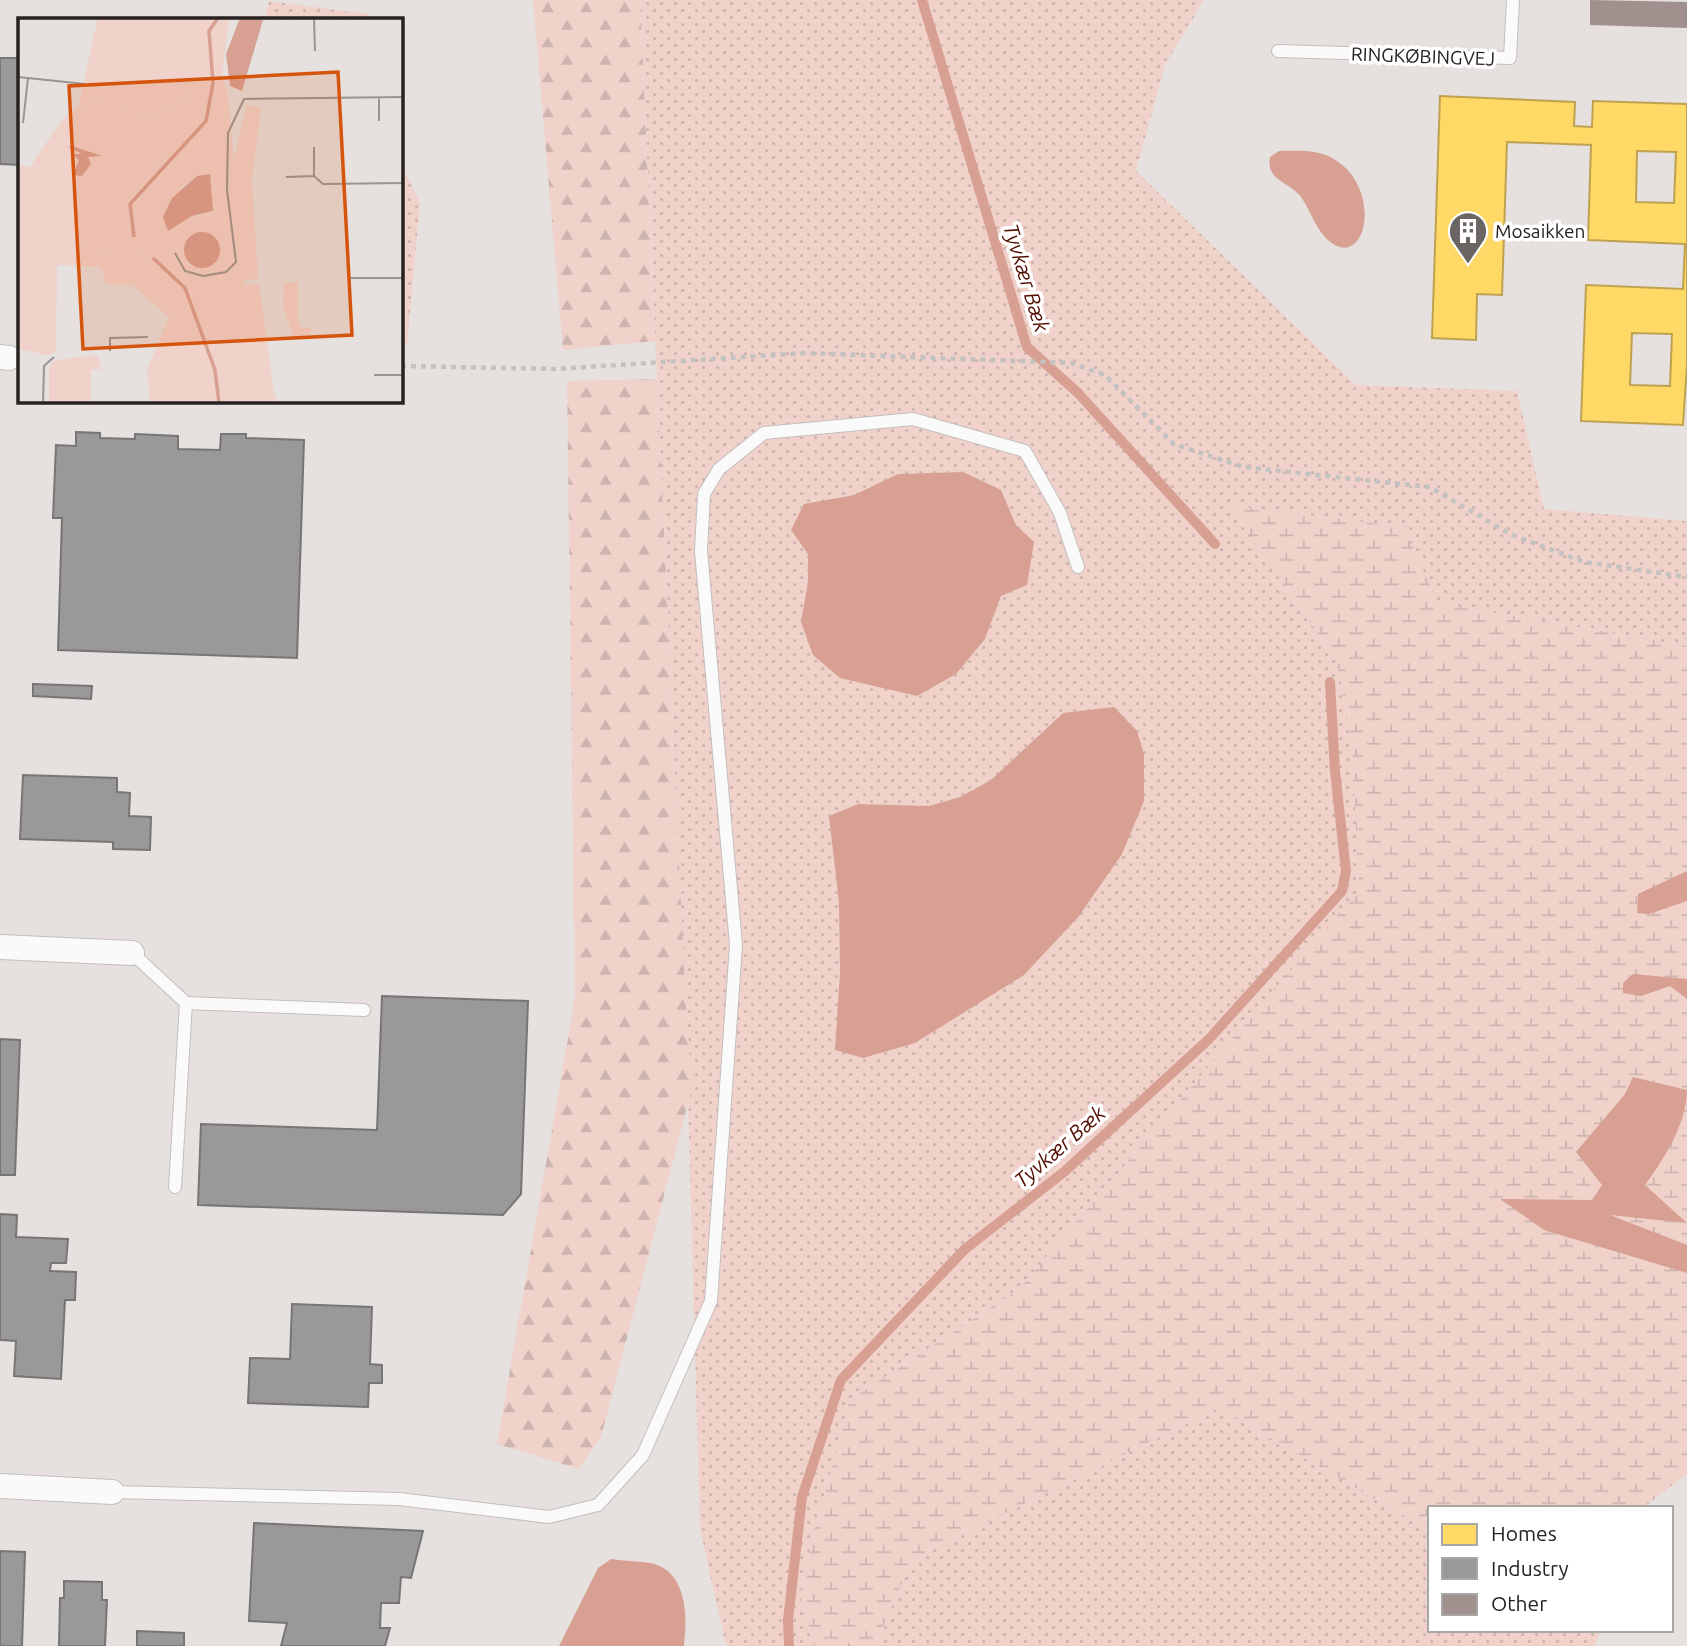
<svg xmlns="http://www.w3.org/2000/svg" width="1687" height="1646" font-family="Ubuntu,sans-serif">
<style>
.grass{fill:url(#grass-dots);fill-rule:evenodd}
.forest{fill:url(#forest-firs)}
.wetland{fill:url(#wetland-marsh)}
.water{fill:#d7a093}
.homes{fill:#ffd966;stroke:#bea251;stroke-width:2;fill-rule:evenodd}
.industry{fill:#999;stroke:#777575;stroke-width:2}
.lines{fill:none;stroke-linecap:round;stroke-linejoin:round}
.stream{stroke:#d7a093;stroke-width:10}
.building{fill:#a1918e}
.lane-casing{stroke:#c3bebd;stroke-width:14}
.street-casing{stroke:#c3bebd;stroke-width:26}
.path{stroke:#c4c2c1;stroke-width:4.5;stroke-dasharray:5 5;stroke-linecap:butt}
.lane{stroke:#fbfafa;stroke-width:12}
.street{stroke:#fbfafa;stroke-width:24}
.labels{text-anchor:middle;stroke-width:7;stroke-linejoin:round;paint-order:stroke}
.street-label{font-size:19px;fill:#272221;stroke:#fff}
.poi-label{font-size:19px;fill:#272221;stroke:#fff;text-anchor:start}
.water-label{font-size:21px;font-style:italic;fill:#520e02;stroke:#fff}
.inset-river{fill:none;stroke:#d7a093;stroke-width:3.5}
.inset-road{fill:none;stroke:#9a9492;stroke-width:2}
.view{fill:#d5540e;fill-opacity:0.15;stroke:#d5540e;stroke-width:3.5}
.inset-edge{fill:none;stroke:#272221;stroke-width:3.5}
</style>
<defs>
<pattern id="grass-dots" width="8" height="8" patternUnits="userSpaceOnUse" patternTransform="scale(1.75)"><rect width="8" height="8" fill="#f0d2cb"/><path d="M2 2h.1M6 6h.1" fill="none" stroke="#ceb4ae" stroke-width="1.8" stroke-linecap="round"/></pattern>
<pattern id="forest-firs" width="22" height="20" patternUnits="userSpaceOnUse" patternTransform="scale(1.75)"><rect width="22" height="20" fill="#f0d2cb"/><path d="M5 1l3.5 6h-7zM16 11l3.5 6h-7z" fill="#ceb4ae"/></pattern>
<pattern id="wetland-marsh" width="20" height="14" patternUnits="userSpaceOnUse" patternTransform="scale(1.75)"><rect width="20" height="14" fill="#f0d2cb"/><path d="M1 5h8M5 5V1M11 12h8M15 12V8" fill="none" stroke="#ceb4ae"/></pattern>
</defs>
<rect width="100%" height="100%" fill="#e6e0de"/>
<g class="grass">
<path d="M640,0H1204L1165,65L1136,171L1356,385L1517,391L1544,509L1687,521V646L1437,603L1403,527L1230,506L1337,661L1352,744L1360,890L1019,1289L850,1400L799,1590L814,1646H726L700,1529L685,992ZM963,472L1001,490L1016,525L1027,585L1001,596L985,639L801,622L808,582V554L838,497L854,495L898,474ZM1063,713L958,1015L915,1043L836,1051L840,973L839,903L829,816L858,804L929,806L960,797L991,780Z"/>
<path d="M269,1L368,14L369,19H265Z"/>
<path d="M401,163L420,203L407,345H401Z"/>
<path d="M1219,1408L1430,1531V1630H1600L1595,1646H875L912,1559Z"/>
</g>
<g class="forest">
<path d="M533,0H640L655,341L563,350Z"/>
<path d="M657,379L685,992L692,1088L601,1437L579,1469L497,1444L575,998L567,381Z"/>
</g>
<path class="wetland" d="M1229,505L1403,527L1438,603L1687,646V1474L1643,1508H1430V1531L1219,1408L912,1559L875,1646H814L799,1590L850,1400L1019,1289L1359,890L1352,745L1337,661Z"/>
<g class="water">
<path d="M1279,151C1297,151 1316,149 1332,158C1384,186 1367,272 1329,241C1317,231 1311,213 1303,200C1293,182 1265,182 1270,157Z"/>
<path d="M963,472L1001,490L1016,525L1034,542L1027,585L1001,596L985,639L956,674L917,696L840,678L813,655L801,622L808,582V554L791,530L804,504L854,495L898,474Z"/>
<path d="M1114,707L1137,731L1144,754V801L1122,854L1079,916L1024,975L915,1043L863,1058L835,1050L840,973L839,903L829,816L858,804L929,806L960,797L991,780L1063,713Z"/>
<path d="M1687,871V901L1649,914L1637,913L1638,894Z"/>
<path d="M1633,974L1687,979V999L1670,986L1641,996L1623,993V983Z"/>
<path d="M1633,1077L1687,1090C1687,1123 1664,1159 1645,1185L1687,1223L1610,1215L1687,1245V1273L1544,1230L1500,1199L1592,1200L1602,1185L1576,1152L1625,1094Z"/>
<path d="M611,1559C624,1561 637,1561 650,1563C687,1570 688,1616 684,1646H559L598,1568Z"/>
</g>
<path class="homes" d="M1440,96L1575,102L1574,126L1592,127L1593,101L1687,104V364L1683,425L1581,421L1586,285L1683,289L1685,244L1588,240L1591,145L1507,142L1502,295L1477,294L1476,340L1432,338ZM1637,151L1676,152L1674,203L1636,202ZM1632,333L1672,334L1670,386L1630,385Z"/>
<g class="industry">
<path d="M0,58H19V165L0,164Z"/>
<path d="M76,432L100,433V438L135,439V434L178,436V449L220,450L221,434H246V438L304,440L297,658L58,650L62,518H53L56,445L76,446Z"/>
<path d="M33,684L92,686L91,699L33,696Z"/>
<path d="M23,775L117,778V792L130,793L129,816L151,817L150,850L113,849V842L20,839Z"/>
<path d="M382,996L528,1001L521,1194L503,1215L198,1205L201,1124L377,1130Z"/>
<path d="M0,1039L20,1040L15,1175H0Z"/>
<path d="M0,1214L17,1215L16,1237L68,1239L66,1263H51L50,1271L76,1272L75,1300H65L61,1379L14,1376L16,1341L0,1340Z"/>
<path d="M292,1304L372,1307L370,1364L382,1365V1383H369L368,1407L248,1403L250,1358L290,1359Z"/>
<path d="M254,1523L423,1531L411,1578L401,1577L399,1603H381L380,1628H390L385,1646H281L287,1623L249,1621Z"/>
<path d="M0,1551L25,1552L22,1646H0Z"/>
<path d="M64,1581L102,1582V1600H107L105,1646H59L60,1598H64Z"/>
<path d="M137,1631L184,1633V1646H137Z"/>
</g>
<g class="lines">
<g class="stream">
<path d="M922,0L1027,347L1078,393L1215,544"/>
<path d="M789,1646L788,1620L802,1497L841,1380L965,1249L1064,1172L1209,1039L1342,891L1346,871L1335,771L1330,682"/>
</g>
</g>
<path class="building" d="M1590,0L1687,2V28L1590,25Z"/>
<g class="lines">
<g class="lane-casing">
<g id="lane">
<path d="M1278,51L1510,58L1513,0"/>
<path d="M132,953L186,1003"/>
<path d="M175,1187L186,1003L364,1010"/>
<path d="M112,1492L399,1499L549,1517L598,1505L643,1455L711,1301L736,945L701,551L704,494L719,469L764,433L913,419L1025,451L1060,513L1078,567"/>
</g>
</g>
<g class="street-casing">
<g id="street">
<path d="M0,357L9,358"/>
<path d="M0,947L132,953"/>
<path d="M0,1486L112,1492"/>
</g>
</g>
<path class="path" d="M401,366L556,369L805,353L1071,363L1105,375L1174,444L1243,467L1430,487L1510,534L1584,562L1687,577"/>
<use href="#lane" class="lane"/>
<use href="#street" class="street"/>
</g>
<defs>
<g id="building-pin" transform="scale(2.0125)"><path d="M0 17L-7.5 6A9.5 9.5 0 1 1 7.5 6Z" fill="#6a6463" stroke="#fff"/><path d="M-4-6H4V6H1V3H-1V6H-4ZM-2.5-4.3h1.7v1.8h-1.7ZM.8-4.3h1.7v1.8H.8ZM-2.5-1h1.7V.8h-1.7ZM.8-1h1.7V.8H.8Z" fill="#fff"/></g>
</defs>
<g fill-rule="evenodd">
<use href="#building-pin" x="1468" y="231"/>
</g>
<g class="labels">
<g class="street-label">
<text transform="translate(1423 56) rotate(2)" y="7">RINGKØBINGVEJ</text>
</g>
<g class="poi-label">
<text x="1495" y="238">Mosaikken</text>
</g>
<g class="water-label">
<text transform="translate(1026 278) rotate(73)" y="7">Tyvkær Bæk</text>
<text transform="translate(1060 1147) rotate(-41)" y="7">Tyvkær Bæk</text>
</g>
</g>
<g transform="translate(18 18)">
<rect width="385" height="385" fill="#e6e0de"/>
<path d="M80,0H211L204,57L210,78L238,385H132L129,352L151,299L114,267H88L83,249L39,247L37,240L0,236L25,237L0,230V213L10,222L99,233L133,246L115,223L109,186L161,119L187,100L175,75L128,102L87,81L60,89ZM192,156L195,194L169,201L162,170L179,158ZM171,223L201,224L200,235L187,249L170,247ZM280,264V303L283,310L293,309L291,319L275,318L265,288L266,265ZM79,337L83,351L73,352V385H31V348L37,342Z" fill="#f0d2cb" fill-rule="evenodd"/>
<path d="M229,87L243,90L234,162L240,261L226,262L214,149ZM0,230L37,239L39,247L38,334L30,337L0,331ZM241,266L256,374L260,385H238L227,268Z" fill="#f0d2cb"/>
<path d="M186,47L193,70L187,100L161,119L109,186L115,223L133,247L106,244L99,233L10,222L0,213V147L12,149L43,103L60,89L87,81L128,102L175,76Z" fill="#f0d2cb"/>
<path d="M222,0L245,2L224,73L212,68L208,36ZM54,128L84,138L70,139L73,146L64,158L55,157L61,142L54,136H64L50,129ZM192,156L195,193L174,198L150,213L145,199L154,180L179,158ZM166 232a18 18 0 1 1 36 0a18 18 0 1 1-36 0Z" fill="#d7a093"/>
<path class="inset-river" d="M116,219L112,186L188,103L195,65L191,13L200,0M135,240L167,270L197,352L201,385"/>
<path class="inset-road" d="M296,0L297,33M0,59L67,66M361,79V103M5,105L10,60M296,158L305,166L385,165M268,159L296,158V129M157,235L167,253L185,258L208,254L218,244L209,172L210,115L226,81L385,79M330,260H385M92,333V320L130,319M356,357H385M25,385L26,348L36,339"/>
<path class="view" d="M320,54L334,317L65,331L51,68Z"/>
<rect width="385" height="385" class="inset-edge"/>
</g>
<rect x="1428" y="1506" width="245" height="126" fill="#ffffff" stroke="#a9a7a6" stroke-width="2"/>
<rect x="1442" y="1524" width="35" height="21" fill="#ffd966" stroke="#a9a7a6" stroke-width="2"/>
<text x="1491" y="1541" font-size="21" fill="#272221">Homes</text>
<rect x="1442" y="1558" width="35" height="21" fill="#999999" stroke="#a9a7a6" stroke-width="2"/>
<text x="1491" y="1576" font-size="21" fill="#272221">Industry</text>
<rect x="1442" y="1594" width="35" height="21" fill="#a1918e" stroke="#a9a7a6" stroke-width="2"/>
<text x="1491" y="1611" font-size="21" fill="#272221">Other</text>
</svg>
